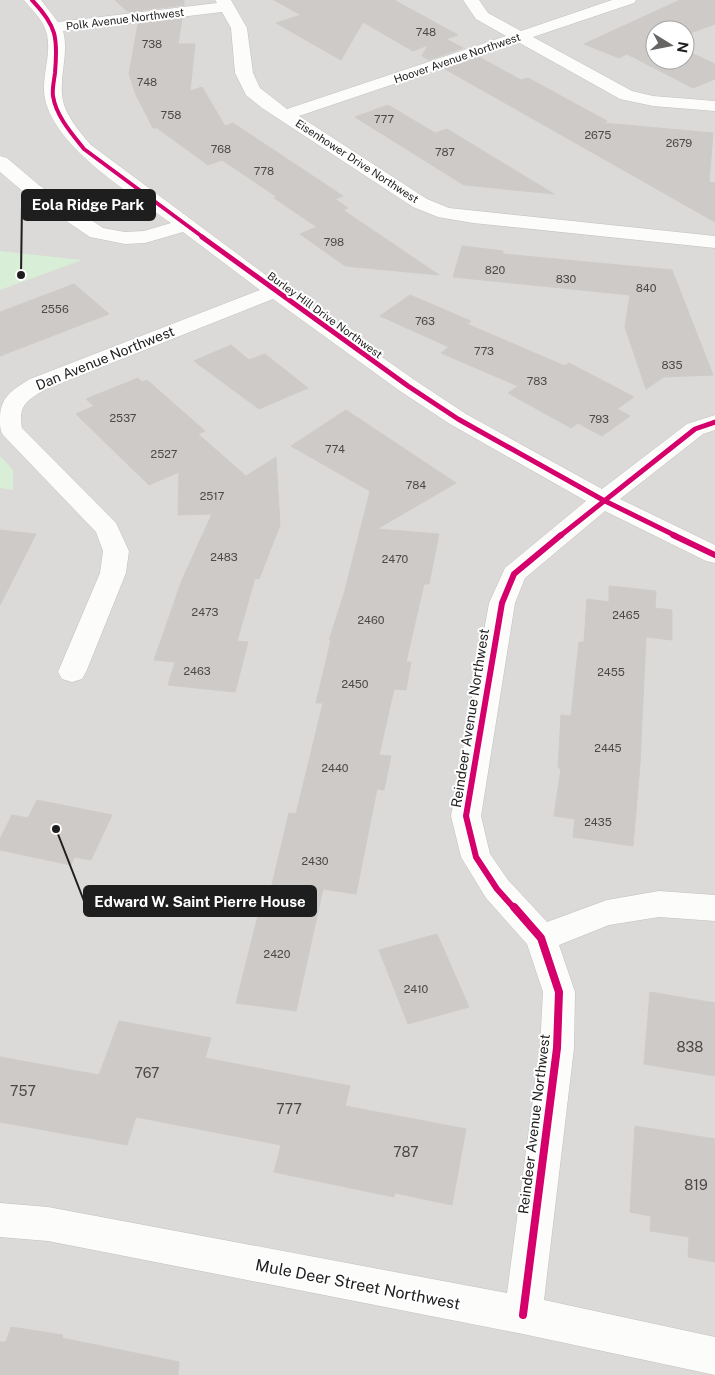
<svg xmlns="http://www.w3.org/2000/svg" width="715" height="1375" font-family="'Public Sans',sans-serif">
<style>
.residential{fill:#dbdad8;fill-rule:evenodd}
.park{fill:#d8eed6}
.building{fill:#cdcac8;stroke:#cecbc9}
.lines{fill:none;stroke-linecap:round;stroke-linejoin:round}
.minor-casing{stroke:#c2c1bf;stroke-width:1}
.minor{fill:#fcfcfb;fill-rule:evenodd}
.cycleway-far3-casing{stroke:#fff;stroke-width:5.5}
.cycleway-far2-casing{stroke:#fff;stroke-width:8}
.cycleway-far1-casing{stroke:#fff;stroke-width:9}
.cycleway-casing{stroke:#fff;stroke-width:11}
.cycleway-far3{stroke:#d6006c;stroke-width:4}
.cycleway-far2{stroke:#d6006c;stroke-width:5}
.cycleway-far1{stroke:#d6006c;stroke-width:6}
.cycleway{stroke:#d6006c;stroke-width:8}
.labels{text-anchor:middle;stroke-width:4;stroke-linejoin:round;paint-order:stroke}
.far-street-label{font-size:11px;fill:#1e1e1e;stroke:#fff}
.number-label{font-size:11px;fill:#4a4948}
.street-label{font-size:14px;fill:#1e1e1e;stroke:#fff}
.near-number-label{font-size:14px;fill:#4a4948}
.near-street-label{font-size:16px;fill:#1e1e1e;stroke:#fff}
.leader{fill:none;stroke:#1e1e1e;stroke-width:2}
.callout-dot{fill:#1e1e1e;stroke:#fff;stroke-width:2}
.callout{fill:#1e1e1e;stroke:#1e1e1e;stroke-width:2}
.callout-label{font-size:15px;text-anchor:middle;font-weight:bold;fill:#fff}
</style>
<rect width="100%" height="100%" fill="#eceae7"/>
<path class="residential" d="M0,0H715V1375H0ZM655,30H685V60H655Z"/>
<g class="park">
<path d="M0,251L82,260L0,290Z"/>
<path d="M0,456L13,470V490L0,488Z"/>
</g>
<g class="building">
<path d="M115,0H184V5L128,12Z"/>
<path d="M274,0H394L458,35L446,39L463,48L429,60L422,56L428,45L413,51L363,22L341,60L276,23L301,15Z"/>
<path d="M680,0H715V24L685,35V30H655V60H685V50L715,64V79L693,88L627,54L619,58L584,44Z"/>
<path d="M182,19L178,44H195L190,91L202,87L225,126L233,123L343,196L335,199L348,208L343,210L439,275L345,266L300,234L317,227L274,198L277,197L222,160L208,165L157,128H153L136,95L129,74L138,24Z"/>
<path d="M479,57L521,80L528,78L607,121L603,123L713,133L709,182L715,183V222L445,69Z"/>
<path d="M388,105L435,133L447,129L554,194L464,185L355,117Z"/>
<path d="M462,246L503,251V254L672,270L713,375L664,377L646,389L625,327L630,295L453,277Z"/>
<path d="M74,284L109,314L0,356V312Z"/>
<path d="M410,295L471,321L467,324L565,366L569,363L634,397L617,409L630,416L602,436L578,423L571,428L508,393L518,386L441,353L449,347L380,316Z"/>
<path d="M231,345L249,360L265,354L308,388L259,409L194,361Z"/>
<path d="M138,378L142,382L147,380L205,431L198,434L246,476L276,457L280,525L259,579L255,578L237,641L248,642L235,692L168,685L175,662L154,660L182,580L212,514L178,515L179,472L149,485L76,414L94,406L86,399Z"/>
<path d="M346,410L456,483L377,529L439,534L429,584H424L406,662H411L406,690L394,689L379,755L391,756L384,790L377,789L356,894L323,889L296,1011L236,1003L264,892L270,893L289,813L296,814L323,703H316L331,640H329L344,594L370,491L291,446Z"/>
<path d="M0,530L36,534L0,605Z"/>
<path d="M609,586L656,591L655,608L672,610V640L646,637L640,764L633,846L573,837L575,819L554,816L561,768H558L561,715L571,716L579,642H584L587,599L609,602Z"/>
<path d="M37,800L112,815L91,860L74,857L71,865L0,850V839L12,815L28,818Z"/>
<path d="M437,934L469,1007L408,1024L379,950Z"/>
<path d="M650,992L715,1003V1076L644,1064Z"/>
<path d="M119,1021L211,1038L205,1058L350,1086L345,1106L466,1129L452,1205L395,1193L394,1197L274,1172L281,1145L136,1117L127,1145L0,1122V1057L99,1075Z"/>
<path d="M635,1126L715,1139V1262L688,1257L689,1237L650,1231L651,1216L630,1212Z"/>
<path d="M11,1327L63,1335L62,1338L179,1362L178,1375H0V1342H6Z"/>
</g>
<g class="lines">
<g class="minor-casing">
<path id="minor" d="M24,0H41L58,22L217,3L215,0H231L247,28L253,73L260,88L287,109L506,36L476,19L463,0H479L488,13L521,31L612,0H636L634,3L533,37L632,91L653,96L715,101V111L653,106L620,99L518,42L299,116L427,199L449,208L715,236V248L473,223L438,217L413,207L262,108L246,95L235,73L231,28L222,12L63,31C69,52 60,73 62,94C63,113 79,131 91,145L282,287L416,381L466,414L602,489L687,424L715,415V430L703,434L620,499L715,545V563L706,561L605,511L525,578L515,603L481,816L490,854L508,880L547,922L607,900L659,891L715,895V921L659,917L609,925L559,945L575,992L574,1048L544,1300L715,1337V1375L523,1334L48,1241L0,1237V1203L48,1207L507,1293L540,1048L543,992L527,944L486,898L461,857L451,816L489,603L505,568L586,501L450,424L400,391L273,299L46,389C27,400 18,405 22,428L116,523L129,551L126,573L86,672L82,679L72,682L62,679L58,672L100,573L103,551L96,532L3,435C0,430 0,425 0,419C0,397 12,390 30,379L260,290L183,232L145,243L125,244L90,237L26,194L0,172V156L7,158L40,186L103,228L125,232L144,231L171,223C132,194 56,149 45,99C40,74 56,48 43,24C38,15 30,8 24,0Z"/>
</g>
<use href="#minor" class="minor"/>
<g class="cycleway-far3-casing">
<path id="cycleway-far3" d="M32,0C57,26 58,38 55,73C54,81 52,89 53,96C56,116 72,134 84,149L204,238"/>
</g>
<g class="cycleway-far2-casing">
<g id="cycleway-far2">
<path d="M202,237L408,386L458,419L603,500L676,536"/>
<path d="M560,536L695,429L715,422"/>
</g>
</g>
<g class="cycleway-far1-casing">
<g id="cycleway-far1">
<path d="M673,535L715,555"/>
<path d="M515,909L497,889L476,857L466,816L502,603L514,574L561,535"/>
</g>
</g>
<g class="cycleway-casing">
<path id="cycleway" d="M514,907L541,938L559,992L557,1048L523,1315"/>
</g>
<use href="#cycleway-far3" class="cycleway-far3"/>
<use href="#cycleway-far2" class="cycleway-far2"/>
<use href="#cycleway-far1" class="cycleway-far1"/>
<use href="#cycleway" class="cycleway"/>
</g>
<g class="labels">
<g class="far-street-label">
<text transform="translate(125 19) rotate(-7)" y="4">Polk Avenue Northwest</text>
<text transform="translate(457 58) rotate(-19)" y="4">Hoover Avenue Northwest</text>
<text transform="translate(357 161) rotate(33)" y="4">Eisenhower Drive Northwest</text>
<text transform="translate(325 315) rotate(36)" y="4">Burley Hill Drive Northwest</text>
</g>
<g class="number-label">
<text x="426" y="36">748</text>
<text x="152" y="48">738</text>
<text x="147" y="86">748</text>
<text x="171" y="119">758</text>
<text x="384" y="123">777</text>
<text x="598" y="139">2675</text>
<text x="679" y="147">2679</text>
<text x="221" y="153">768</text>
<text x="445" y="156">787</text>
<text x="264" y="175">778</text>
<text x="334" y="246">798</text>
<text x="495" y="274">820</text>
<text x="566" y="283">830</text>
<text x="646" y="292">840</text>
<text x="55" y="313">2556</text>
<text x="425" y="325">763</text>
<text x="484" y="355">773</text>
<text x="672" y="369">835</text>
<text x="537" y="385">783</text>
<text x="123" y="422">2537</text>
<text x="599" y="423">793</text>
<text x="335" y="453">774</text>
<text x="164" y="458">2527</text>
<text x="416" y="489">784</text>
<text x="212" y="500">2517</text>
<text x="224" y="561">2483</text>
<text x="395" y="563">2470</text>
<text x="205" y="616">2473</text>
<text x="626" y="619">2465</text>
<text x="371" y="624">2460</text>
<text x="197" y="675">2463</text>
<text x="611" y="676">2455</text>
<text x="355" y="688">2450</text>
<text x="608" y="752">2445</text>
<text x="335" y="772">2440</text>
<text x="598" y="826">2435</text>
<text x="315" y="865">2430</text>
<text x="277" y="958">2420</text>
<text x="416" y="993">2410</text>
</g>
<g class="street-label">
<text transform="translate(105 358) rotate(-22)" y="5">Dan Avenue Northwest</text>
<text transform="translate(470 718) rotate(-81)" y="5">Reindeer Avenue Northwest</text>
<text transform="translate(534 1124) rotate(-83)" y="5">Reindeer Avenue Northwest</text>
</g>
<g class="near-number-label">
<text x="690" y="1052">838</text>
<text x="147" y="1078">767</text>
<text x="23" y="1096">757</text>
<text x="289" y="1114">777</text>
<text x="406" y="1157">787</text>
<text x="696" y="1190">819</text>
</g>
<g class="near-street-label">
<text transform="translate(358 1284) rotate(11)" y="6">Mule Deer Street Northwest</text>
</g>
</g>
<path class="leader" d="M21 275L22 205M56 829L84 901"/>
<g class="callout-dot">
<circle cx="21" cy="275" r="5"/>
<circle cx="56" cy="829" r="5"/>
</g>
<g class="callout">
<rect x="22" y="190" width="133" height="30" rx="5"/>
<rect x="84" y="886" width="232" height="30" rx="5"/>
</g>
<g class="callout-label">
<text x="88" y="210">Eola Ridge Park</text>
<text x="200" y="907">Edward W. Saint Pierre House</text>
</g>
<g transform="translate(670 45) rotate(100)"><circle r="24" fill="#ffffff" stroke="#a5a5a5"/>
<path d="M0-4L9 19L0 12L-9 19Z" fill="#666564"/>
<text y="-8" font-size="14" font-weight="bold" text-anchor="middle" fill="#1e1e1e">N</text>
</g>
</svg>
